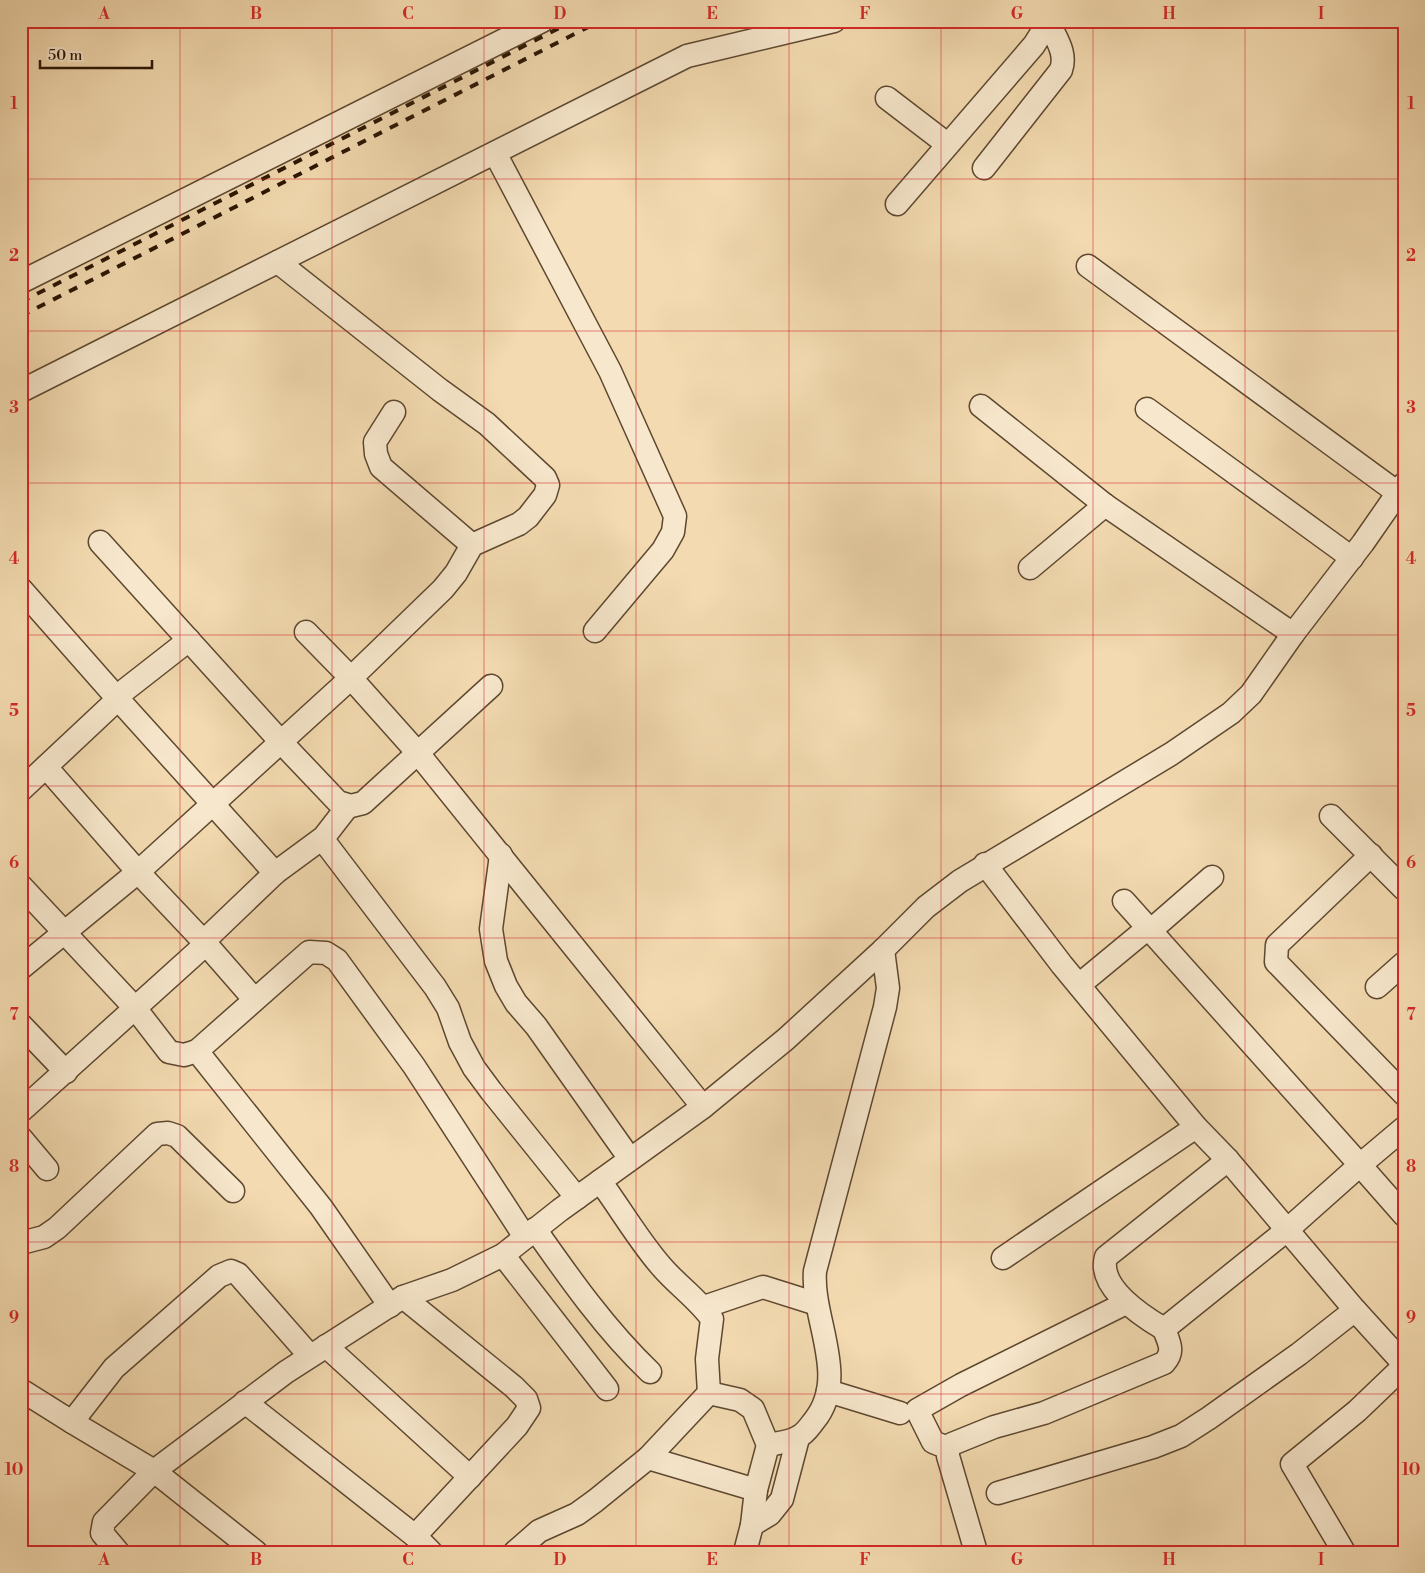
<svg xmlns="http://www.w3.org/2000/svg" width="1425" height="1573" font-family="'Libre Bodoni',serif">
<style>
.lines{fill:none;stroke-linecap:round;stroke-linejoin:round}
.minor-casing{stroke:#5d4830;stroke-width:25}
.minor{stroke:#f7e7cc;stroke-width:22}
.rail{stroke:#2b1705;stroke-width:4;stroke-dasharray:9 9;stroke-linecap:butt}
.grid{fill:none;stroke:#d62828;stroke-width:1;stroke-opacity:0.55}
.neatline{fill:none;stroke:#d62828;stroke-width:2}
.grid-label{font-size:16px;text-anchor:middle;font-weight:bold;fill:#d62828}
</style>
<rect width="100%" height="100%" fill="#f3dab0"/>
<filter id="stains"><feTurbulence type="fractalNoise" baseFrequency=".004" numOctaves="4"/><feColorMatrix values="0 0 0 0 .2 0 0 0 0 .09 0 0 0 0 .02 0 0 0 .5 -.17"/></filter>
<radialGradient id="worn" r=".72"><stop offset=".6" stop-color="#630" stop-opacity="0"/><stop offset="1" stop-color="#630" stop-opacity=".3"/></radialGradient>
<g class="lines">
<g class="minor-casing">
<g id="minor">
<path d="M887,98L947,144"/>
<path d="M495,153L610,371L675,516L673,532L663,550L595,631"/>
<path d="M984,168L1061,70C1067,53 1056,39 1049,23"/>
<path d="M897,204L1034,45L1049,21"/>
<path d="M1088,266L1398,493"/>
<path d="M21,282L542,21"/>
<path d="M21,391L687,56L834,21"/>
<path d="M981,406L1105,505L1293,634"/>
<path d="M1147,409L1352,558"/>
<path d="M394,412L375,442L376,454L381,467L472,545"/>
<path d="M100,542L281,742L338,802L351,806L363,803L491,686"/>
<path d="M1030,568L1105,505"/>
<path d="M21,589L118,699L21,790"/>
<path d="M306,632L351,678L417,752L703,1107"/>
<path d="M189,640L125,690L118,699L275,873"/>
<path d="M46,767L138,872L206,944L254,999"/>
<path d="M1331,816L1404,889"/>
<path d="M327,845L435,987L448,1008L460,1042L474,1068L491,1091L577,1198"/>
<path d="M501,855L491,929L496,961L506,986L516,1003L536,1026L630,1159"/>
<path d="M1371,855L1277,945L1276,962L1404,1094"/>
<path d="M985,864L1062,965L1196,1127L1228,1160L1355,1310"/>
<path d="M21,886L135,1008L169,1052L184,1055L197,1051L321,1207L390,1306"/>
<path d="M1150,931L1212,877"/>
<path d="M204,941L275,873L324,837L348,806"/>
<path d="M21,968L138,872L351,678L443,589L456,573L472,545L519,524L528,517L545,495L548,485L545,478L487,424L440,390L278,262"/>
<path d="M1079,985L1148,928"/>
<path d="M1377,987L1404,963"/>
<path d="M21,1025L66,1072"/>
<path d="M197,1051L309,952L326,953L337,960L414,1066L525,1237"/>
<path d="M21,1111L206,944"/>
<path d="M1404,1128L1360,1165L1404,1215"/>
<path d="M21,1138L47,1169"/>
<path d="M600,1181C620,1208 639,1241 661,1266C677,1285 698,1299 712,1319L707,1359L709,1393"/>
<path d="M535,1229C570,1279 606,1330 650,1372"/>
<path d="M21,1243L44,1237L57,1228L157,1134L168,1133L177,1136L233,1191"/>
<path d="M503,1255L607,1389"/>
<path d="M1003,1258L1196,1127"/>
<path d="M403,1297L514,1387L526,1399L529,1408L517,1426L415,1536"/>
<path d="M704,1307L763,1287L817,1304"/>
<path d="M1164,1329C1142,1316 1097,1287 1106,1257L1228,1160"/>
<path d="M326,1346L470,1477"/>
<path d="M21,1390L72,1422L154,1471L256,1552"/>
<path d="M828,1391L900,1413"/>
<path d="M245,1402L415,1536L431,1552"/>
<path d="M72,1422L114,1368L219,1276L231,1271L238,1274L310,1356"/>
<path d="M948,1448L933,1442L917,1410L961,1385L1126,1303"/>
<path d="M648,1458L709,1393L740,1400L753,1409L768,1445"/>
<path d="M998,1493L1153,1447L1181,1436L1209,1418L1299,1354L1355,1310L1404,1364"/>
<path d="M752,1525L770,1514L782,1499L798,1438"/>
<path d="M118,1552L102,1533L104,1522L154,1471L286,1372L403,1297L452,1280L503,1255L560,1210L703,1107L786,1039L883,950L926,907L960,881L1171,754L1231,713L1251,694L1293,634L1363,543L1404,484"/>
<path d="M515,1552L539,1531L577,1514L595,1501L648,1458L756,1490"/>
<path d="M745,1552L752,1525L756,1490L768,1445C777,1443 790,1442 798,1437C805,1434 810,1426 814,1421C850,1377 811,1319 815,1271L885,1007L888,988L883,950"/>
<path d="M976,1552L948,1456V1448L952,1444L994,1427L1044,1413L1164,1363C1175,1351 1169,1343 1164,1329L1287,1230L1360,1165L1124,901"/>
<path d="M1344,1552L1292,1464L1357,1411L1404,1366"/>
</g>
</g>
<use href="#minor" class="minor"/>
<g class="rail">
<path d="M21,302L573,21"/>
<path d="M21,316L600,21"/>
</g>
</g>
<path class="grid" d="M180,21V1552M332,21V1552M484,21V1552M636,21V1552M789,21V1552M941,21V1552M1093,21V1552M1245,21V1552M21,179H1404M21,331H1404M21,483H1404M21,635H1404M21,786H1404M21,938H1404M21,1090H1404M21,1242H1404M21,1394H1404"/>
<rect width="1425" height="1573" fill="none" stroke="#f3dab0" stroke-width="55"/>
<path d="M40 60v8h112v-8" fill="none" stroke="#2b1705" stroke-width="2.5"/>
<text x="48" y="60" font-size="15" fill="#2b1705" stroke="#f7e7cc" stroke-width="4" paint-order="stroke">50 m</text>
<rect x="28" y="28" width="1370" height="1518" class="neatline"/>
<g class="grid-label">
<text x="104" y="19">A</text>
<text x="256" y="19">B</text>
<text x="408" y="19">C</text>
<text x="560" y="19">D</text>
<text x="712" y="19">E</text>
<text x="865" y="19">F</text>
<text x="1017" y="19">G</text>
<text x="1169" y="19">H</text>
<text x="1321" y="19">I</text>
<text x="14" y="109">1</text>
<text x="1411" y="109">1</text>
<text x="14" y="261">2</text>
<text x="1411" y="261">2</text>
<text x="14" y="413">3</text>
<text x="1411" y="413">3</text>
<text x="14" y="564">4</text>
<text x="1411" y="564">4</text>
<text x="14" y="716">5</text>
<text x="1411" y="716">5</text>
<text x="14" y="868">6</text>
<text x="1411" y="868">6</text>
<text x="14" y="1020">7</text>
<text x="1411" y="1020">7</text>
<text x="14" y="1172">8</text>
<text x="1411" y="1172">8</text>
<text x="14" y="1323">9</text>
<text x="1411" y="1323">9</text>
<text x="14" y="1475">10</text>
<text x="1411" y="1475">10</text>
<text x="104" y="1565">A</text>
<text x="256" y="1565">B</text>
<text x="408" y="1565">C</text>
<text x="560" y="1565">D</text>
<text x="712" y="1565">E</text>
<text x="865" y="1565">F</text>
<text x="1017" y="1565">G</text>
<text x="1169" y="1565">H</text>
<text x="1321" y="1565">I</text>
</g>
<rect width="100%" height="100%" filter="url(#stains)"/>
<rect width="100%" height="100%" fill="url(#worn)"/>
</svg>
